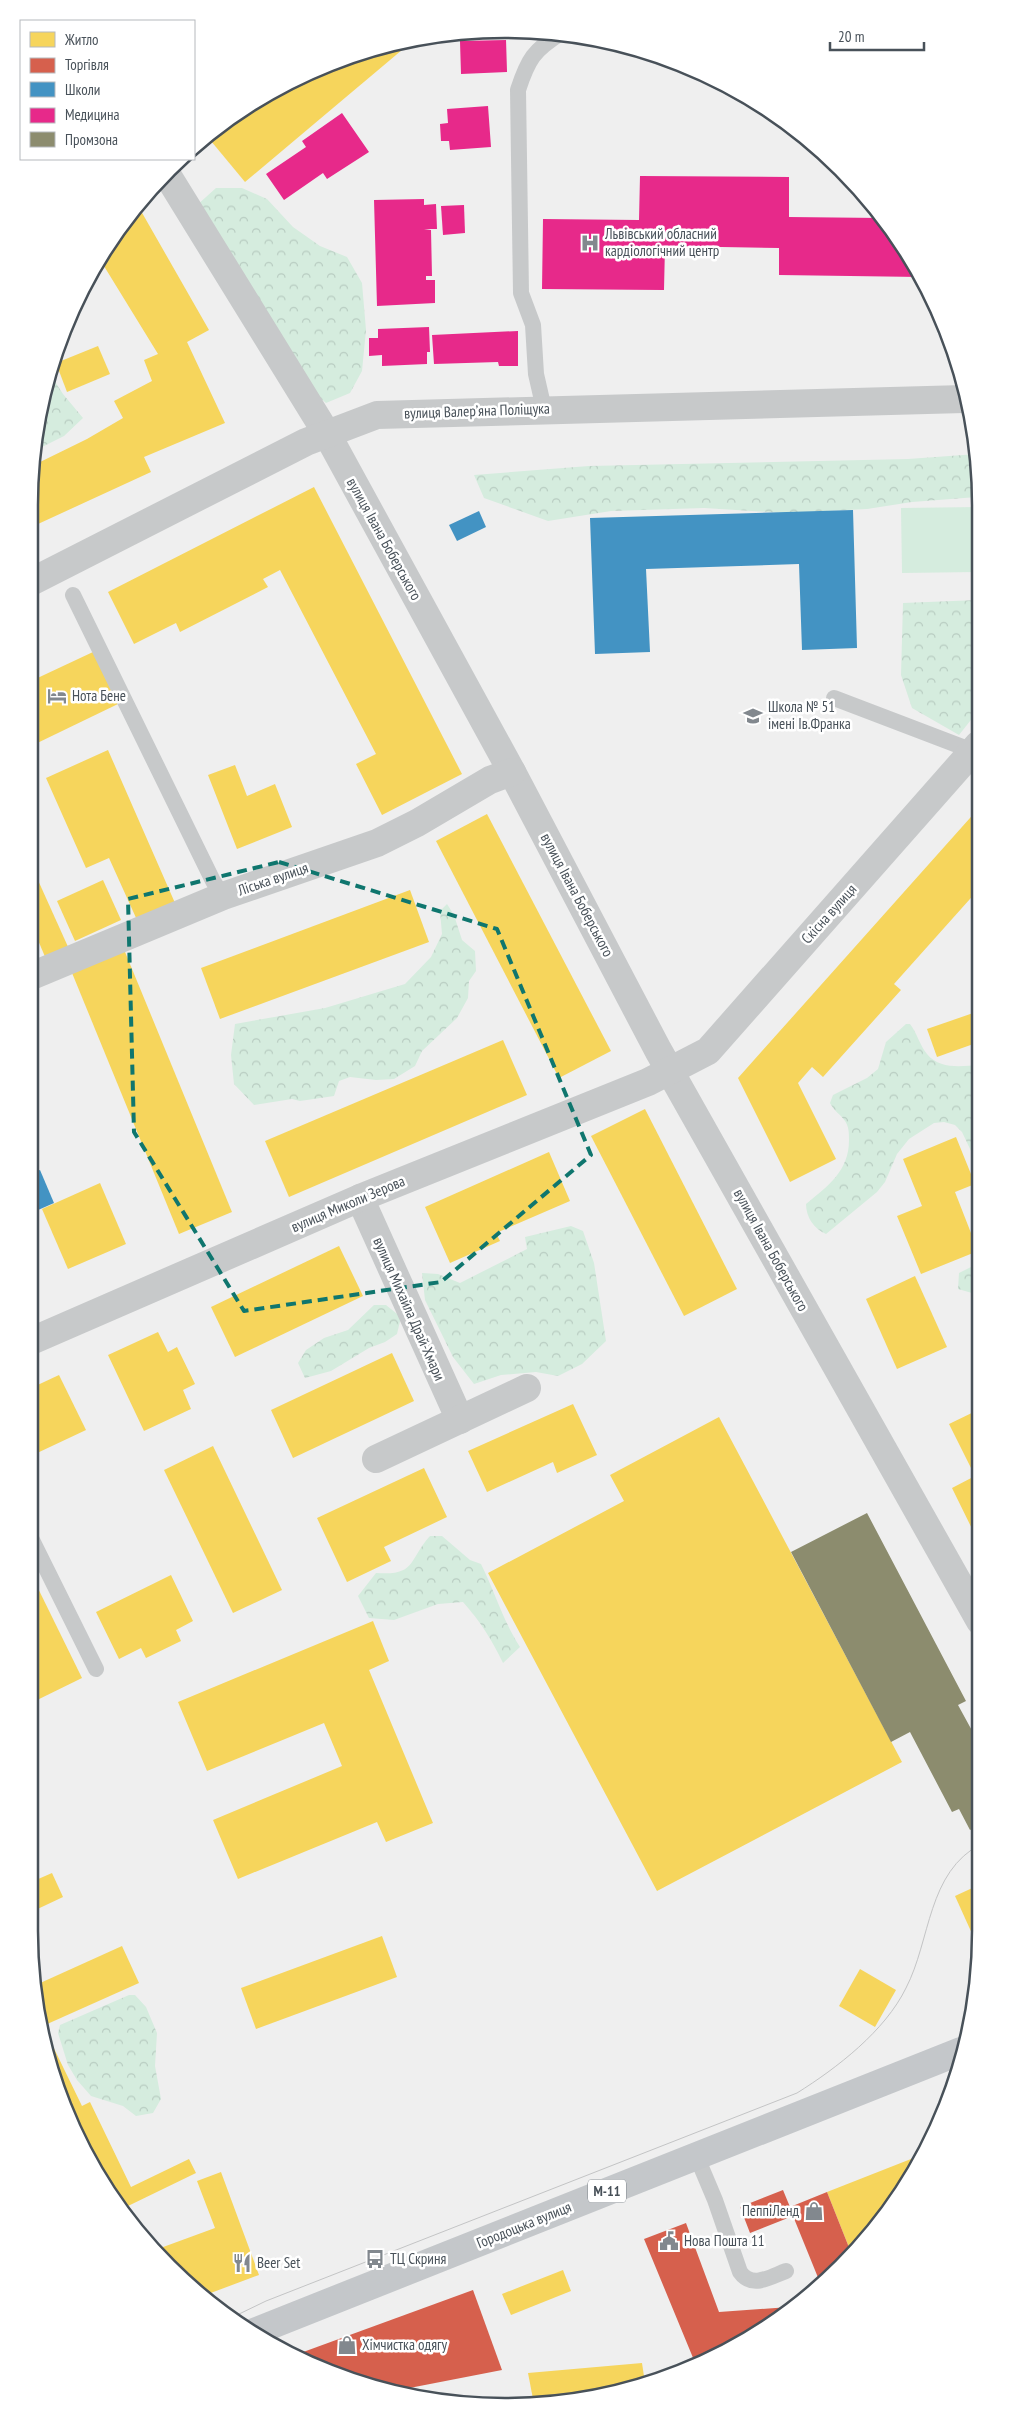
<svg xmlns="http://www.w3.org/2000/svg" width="1010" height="2435" font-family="'PT Sans Narrow',sans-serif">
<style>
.green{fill:#d5ecde}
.forest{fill:url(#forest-crowns)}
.homes{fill:#f6d55c}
.shops{fill:#d6604d}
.schools{fill:#4393c3}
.health{fill:#e7298a}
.industry{fill:#8c8c6e}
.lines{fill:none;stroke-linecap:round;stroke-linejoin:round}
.service{stroke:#c7c9ca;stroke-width:16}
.minor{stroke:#c7c9ca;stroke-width:28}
.primary{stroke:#c4c7ca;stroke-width:28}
.tram{stroke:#c3c4c5;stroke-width:1}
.marked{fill:none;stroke:#0f766e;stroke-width:4;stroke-dasharray:10 6;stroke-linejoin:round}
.labels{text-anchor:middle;stroke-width:5;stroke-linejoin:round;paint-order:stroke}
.shield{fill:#fff;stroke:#7f858b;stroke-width:1}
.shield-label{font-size:14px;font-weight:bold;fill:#485159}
.poi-label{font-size:15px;fill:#485159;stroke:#fff;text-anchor:start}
.street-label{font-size:15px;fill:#485159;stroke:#fff}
.rim{fill:none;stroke:#485159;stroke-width:2.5}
</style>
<defs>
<pattern id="forest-crowns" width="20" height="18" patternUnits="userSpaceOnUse" patternTransform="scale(1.25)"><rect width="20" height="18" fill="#d5ecde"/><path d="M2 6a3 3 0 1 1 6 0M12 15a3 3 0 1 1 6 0" fill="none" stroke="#b8ccc1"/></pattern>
</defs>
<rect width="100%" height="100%" fill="#efefef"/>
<path class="green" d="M977,507V572L902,573L901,508Z"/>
<g class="forest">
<path d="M216,188H242L267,199L293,227L320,246L347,257L362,283L366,330L362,371L350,393L326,403L315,393L196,206Z"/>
<path d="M50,374L63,394L83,418L64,436L38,449Z"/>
<path d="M977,454V497L912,502L867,509L786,513L704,508L611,511L548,521L484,498L474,475L589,466L908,459Z"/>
<path d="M978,600V711L959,735L912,708L901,675L903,603Z"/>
<path d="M447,904L454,915L462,940L475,951L476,971L469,981L468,998L457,1018L422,1051L415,1066L394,1079L376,1080L350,1077L339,1081L334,1096L300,1101L292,1099L254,1105L234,1084L231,1055L235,1024L325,1008L405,984L431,957L442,934L440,911Z"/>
<path d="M906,1024H910C917,1033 920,1046 927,1054C940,1070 962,1066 979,1065V1161L971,1151L962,1132L955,1125L944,1122L934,1123L909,1139L897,1154L885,1182L877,1192L826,1234C814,1229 806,1217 806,1204C828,1186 849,1171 849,1140C849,1133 849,1127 845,1121C840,1114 834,1111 830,1103L833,1095L867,1078L878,1069L886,1042Z"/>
<path d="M571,1226L583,1231L594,1263L606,1341L582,1364L558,1376L536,1372L501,1375L474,1384L453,1357L425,1300L422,1273L438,1274L460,1283L527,1249L525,1237Z"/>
<path d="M979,1263V1295L958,1289L959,1273Z"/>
<path d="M374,1305H386L401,1317L397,1334L385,1342L369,1348L331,1371L305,1378L298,1363L306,1350L324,1338L348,1330Z"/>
<path d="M430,1536H442L470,1560L481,1564C495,1592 503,1621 520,1647L503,1663C492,1640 480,1621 463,1602L438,1604L394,1620L369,1618L358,1596L376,1573C417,1576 408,1560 430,1536Z"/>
<path d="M129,1995H135L146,2007L157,2033L155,2066L161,2099L153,2113L136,2116L123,2106L91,2096L77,2080L68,2065L58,2033L60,2025Z"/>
</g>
<g class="homes">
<path d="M415,39L245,182L206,135L215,127L294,78L381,45Z"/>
<path d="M137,204L209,330L187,342L225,423L144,457L151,472L38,524L29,504L36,464L87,439L123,418L114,401L152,381L144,360L158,354L99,258Z"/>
<path d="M98,346L110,374L67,392L56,363Z"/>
<path d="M314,487L462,774L382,815L356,764L376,754L280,570L263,579L268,587L180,632L176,623L134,644L108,592Z"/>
<path d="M93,652L118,704L29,747V682Z"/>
<path d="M108,750L175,903L137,920L109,858L86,868L46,778Z"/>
<path d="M235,765L247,796L275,784L292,827L237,849L208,775Z"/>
<path d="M978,809V890L894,984L901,990L823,1077L812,1067L798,1083L836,1159L790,1182L738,1078Z"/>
<path d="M487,814L611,1051L559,1078L436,841Z"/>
<path d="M37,878L69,949L46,959L29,919V882Z"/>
<path d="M103,880L121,920L75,941L57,901Z"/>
<path d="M410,890L429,942L220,1019L201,968Z"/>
<path d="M123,947L232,1212L179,1234L70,968Z"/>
<path d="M979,1011V1042L937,1057L927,1029Z"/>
<path d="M503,1040L527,1095L289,1197L265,1141Z"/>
<path d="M645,1109L737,1289L684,1316L591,1136Z"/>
<path d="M956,1137L975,1184L955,1192L978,1251L921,1274L897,1216L922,1206L903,1159Z"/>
<path d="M549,1152L570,1201L496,1233L500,1241L450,1263L425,1207Z"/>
<path d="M100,1183L126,1244L68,1269L42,1209Z"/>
<path d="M339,1246L363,1296L235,1357L211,1307Z"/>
<path d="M915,1276L947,1347L897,1369L866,1299Z"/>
<path d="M158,1332L168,1352L177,1347L195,1384L183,1390L191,1409L144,1431L108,1355Z"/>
<path d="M392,1353L414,1401L293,1458L271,1410Z"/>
<path d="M59,1375L86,1430L35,1454L29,1440V1389Z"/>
<path d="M573,1404L597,1455L557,1473L553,1462L487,1492L468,1451Z"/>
<path d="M980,1409V1545L952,1488L975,1476L949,1424Z"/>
<path d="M719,1417L902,1762L657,1891L488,1573L624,1501L610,1475Z"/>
<path d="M213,1446L282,1590L233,1613L164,1470Z"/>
<path d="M424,1468L447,1517L384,1547L391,1561L347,1582L317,1518Z"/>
<path d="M29,1570L82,1678L29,1704Z"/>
<path d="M171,1575L193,1621L176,1630L181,1641L146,1658L141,1648L119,1659L96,1612Z"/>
<path d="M373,1621L389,1661L369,1670L433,1823L386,1842L377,1822L238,1879L213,1820L342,1766L324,1723L207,1771L178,1702Z"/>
<path d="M52,1873L63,1897L29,1913V1883Z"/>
<path d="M981,1884V1930L980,1936L974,1938L955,1896Z"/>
<path d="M382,1936L397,1977L256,2029L241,1988Z"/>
<path d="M122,1946L139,1983L45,2025L38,1984Z"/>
<path d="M860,1969L896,1990L875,2027L839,2006Z"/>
<path d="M45,2030L82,2106L90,2102L131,2187L189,2159L196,2173L128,2206L132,2216L128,2218L92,2168L54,2083Z"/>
<path d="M916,2157L883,2220L850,2250L827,2192Z"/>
<path d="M221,2172L259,2275L208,2294L155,2250L215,2228L197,2181Z"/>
<path d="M563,2270L571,2291L511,2315L502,2294Z"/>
<path d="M642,2363L645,2383L598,2397L533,2399L528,2373Z"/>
</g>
<g class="shops">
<path d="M783,2190L790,2207L827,2192L850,2250L819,2280L793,2216L750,2233L740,2207Z"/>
<path d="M686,2223L719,2312L789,2307L769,2326L696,2365L644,2239Z"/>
<path d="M473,2290L502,2370L394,2391L352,2381L295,2355Z"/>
</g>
<g class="schools">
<path d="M853,510L857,648L802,650L799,564L646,569L650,652L595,654L590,518Z"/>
<path d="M479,511L486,527L457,541L449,525Z"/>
<path d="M29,1097L35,1112L29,1114Z"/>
<path d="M40,1170L54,1203L29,1214V1174Z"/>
</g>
<g class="health">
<path d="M506,40L507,72L461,74L460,41Z"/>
<path d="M488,106L491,147L450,150L449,141H441L440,124L448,123L447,109Z"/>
<path d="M342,113L369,152L327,179L323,173L284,200L266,174L306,147L302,141Z"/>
<path d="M640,176L789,177V217L881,218L921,277L779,275V248L665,246L664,290L542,289L543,219L639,220Z"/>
<path d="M424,199V205L436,204L437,229H424L431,230L432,276H426V280H435V303L377,306L374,200Z"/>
<path d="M464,205L465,233L443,235L441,206Z"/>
<path d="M429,327L430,352H427V364L382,366V355L369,356V338H378V329Z"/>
<path d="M518,331V366H499L498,362L434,364L432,335Z"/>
</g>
<path class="industry" d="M867,1513L966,1701L958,1705L981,1747V1824L970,1830L959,1809L952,1812L910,1732L891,1742L791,1552Z"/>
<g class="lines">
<g class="service">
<path d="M544,409L536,374L533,325L521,293L518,90C528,59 534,50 561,33"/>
<path d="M73,595L213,881L223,896"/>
<path d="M834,698L973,751"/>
<path d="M29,1534L96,1669"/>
<path d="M696,2155L715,2200L740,2272C752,2289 770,2277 786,2271"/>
</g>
<g class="minor">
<path d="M166,173L327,434L512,772L658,1050L980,1621"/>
<path d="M29,583L306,442L377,415L964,399"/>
<path d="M29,977L223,896L377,843L417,823L490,780L512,772"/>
<path d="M360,1198L460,1420"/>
<path d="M29,1342L360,1198L648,1082L708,1051L978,745"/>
<path d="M376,1459L527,1388"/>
</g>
<path class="primary" d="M254,2332L961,2051"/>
<path class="tram" d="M235,2316L266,2301L797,2093C837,2068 885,2031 906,1988C931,1940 927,1872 981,1844"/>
</g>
<path class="marked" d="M279,862L497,929L591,1155L441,1282L244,1311L134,1132L128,899Z"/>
<defs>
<g id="hospital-bare" transform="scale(1.5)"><path d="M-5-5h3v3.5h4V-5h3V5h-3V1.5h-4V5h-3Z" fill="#82888e" stroke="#fff" stroke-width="2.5" paint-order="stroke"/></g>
<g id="hotel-bare" transform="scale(1.5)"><path d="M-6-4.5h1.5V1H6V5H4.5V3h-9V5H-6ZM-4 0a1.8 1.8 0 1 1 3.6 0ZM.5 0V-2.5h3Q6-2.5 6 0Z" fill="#82888e" stroke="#fff" stroke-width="2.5" paint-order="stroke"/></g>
<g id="school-bare" transform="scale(1.5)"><path d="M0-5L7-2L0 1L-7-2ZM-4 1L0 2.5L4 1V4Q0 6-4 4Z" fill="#82888e" stroke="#fff" stroke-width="2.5" paint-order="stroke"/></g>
<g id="shop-bare" transform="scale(1.5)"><path d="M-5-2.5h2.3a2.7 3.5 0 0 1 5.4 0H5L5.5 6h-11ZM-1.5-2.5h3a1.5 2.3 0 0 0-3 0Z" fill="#82888e" stroke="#fff" stroke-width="2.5" paint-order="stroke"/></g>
<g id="civic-bare" transform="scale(1.5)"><path d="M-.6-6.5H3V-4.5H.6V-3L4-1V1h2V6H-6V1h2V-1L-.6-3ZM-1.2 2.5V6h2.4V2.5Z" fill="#82888e" stroke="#fff" stroke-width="2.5" paint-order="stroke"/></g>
<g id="bus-bare" transform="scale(1.5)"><path d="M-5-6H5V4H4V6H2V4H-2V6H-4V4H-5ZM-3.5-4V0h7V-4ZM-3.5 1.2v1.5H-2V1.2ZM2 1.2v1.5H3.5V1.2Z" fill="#82888e" stroke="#fff" stroke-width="2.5" paint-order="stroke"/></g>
<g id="restaurant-bare" transform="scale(1.5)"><path d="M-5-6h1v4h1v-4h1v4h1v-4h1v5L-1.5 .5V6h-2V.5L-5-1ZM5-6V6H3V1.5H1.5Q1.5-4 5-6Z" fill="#82888e" stroke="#fff" stroke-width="2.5" paint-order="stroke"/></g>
</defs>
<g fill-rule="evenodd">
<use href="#hospital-bare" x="590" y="243"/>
<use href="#hotel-bare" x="57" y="696"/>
<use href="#school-bare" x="753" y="716"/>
<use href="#shop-bare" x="814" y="2211"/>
<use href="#civic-bare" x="669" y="2241"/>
<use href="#bus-bare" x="375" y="2259"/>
<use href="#restaurant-bare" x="242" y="2263"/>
<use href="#shop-bare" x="347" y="2345"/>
</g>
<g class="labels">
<rect class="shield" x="588" y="2179.5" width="38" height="23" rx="4"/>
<g class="shield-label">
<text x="607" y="2196">М-11</text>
</g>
<g class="poi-label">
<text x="605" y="239">Львівський обласний<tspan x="605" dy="17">кардіологічний центр</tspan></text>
<text x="72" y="701">Нота Бене</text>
<text x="768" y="712">Школа № 51<tspan x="768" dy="17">імені Ів.Франка</tspan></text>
<text x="799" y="2216" text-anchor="end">ПеппіЛенд</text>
<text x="684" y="2246">Нова Пошта 11</text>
<text x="390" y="2264">ТЦ Скриня</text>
<text x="257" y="2268">Beer Set</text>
<text x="362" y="2350">Хімчистка одягу</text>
</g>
<g class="street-label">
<text transform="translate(477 411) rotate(-2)" y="5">вулиця Валерʼяна Поліщука</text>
<text transform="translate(384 539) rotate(61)" y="5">вулиця Івана Боберського</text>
<text transform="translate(273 879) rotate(-19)" y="5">Ліська вулиця</text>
<text transform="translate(577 895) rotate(62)" y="5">вулиця Івана Боберського</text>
<text transform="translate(829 914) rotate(-48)" y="5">Скісна вулиця</text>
<text transform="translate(348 1204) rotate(-23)" y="5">вулиця Миколи Зерова</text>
<text transform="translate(771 1250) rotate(61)" y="5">вулиця Івана Боберського</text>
<text transform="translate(409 1309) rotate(66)" y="5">вулиця Михайла Драй-Хмари</text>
<text transform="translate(524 2225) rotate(-22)" y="5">Городоцька вулиця</text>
</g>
</g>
<path d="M0 0H1010V2435H0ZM505 38H505A467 467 0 0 1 972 505V1931A467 467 0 0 1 505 2398H505A467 467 0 0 1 38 1931V505A467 467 0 0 1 505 38Z" fill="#fff" fill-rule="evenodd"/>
<path class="rim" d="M505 38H505A467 467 0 0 1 972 505V1931A467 467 0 0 1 505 2398H505A467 467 0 0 1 38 1931V505A467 467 0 0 1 505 38Z"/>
<rect x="20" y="20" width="175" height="140" fill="#ffffff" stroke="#b6b9bd"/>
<rect x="30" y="32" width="25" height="15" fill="#f6d55c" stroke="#b6b9bd"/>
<text x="65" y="45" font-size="15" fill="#485159">Житло</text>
<rect x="30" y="58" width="25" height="15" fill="#d6604d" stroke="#b6b9bd"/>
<text x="65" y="70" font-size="15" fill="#485159">Торгівля</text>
<rect x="30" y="82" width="25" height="15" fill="#4393c3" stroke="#b6b9bd"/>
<text x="65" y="95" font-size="15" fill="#485159">Школи</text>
<rect x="30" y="108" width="25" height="15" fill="#e7298a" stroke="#b6b9bd"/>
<text x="65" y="120" font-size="15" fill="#485159">Медицина</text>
<rect x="30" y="132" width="25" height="15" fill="#8c8c6e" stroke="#b6b9bd"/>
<text x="65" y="145" font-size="15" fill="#485159">Промзона</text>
<path d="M830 42v8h94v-8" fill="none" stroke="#485159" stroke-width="2.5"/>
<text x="838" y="42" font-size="15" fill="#485159" stroke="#ffffff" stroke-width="4" paint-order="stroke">20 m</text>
</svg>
